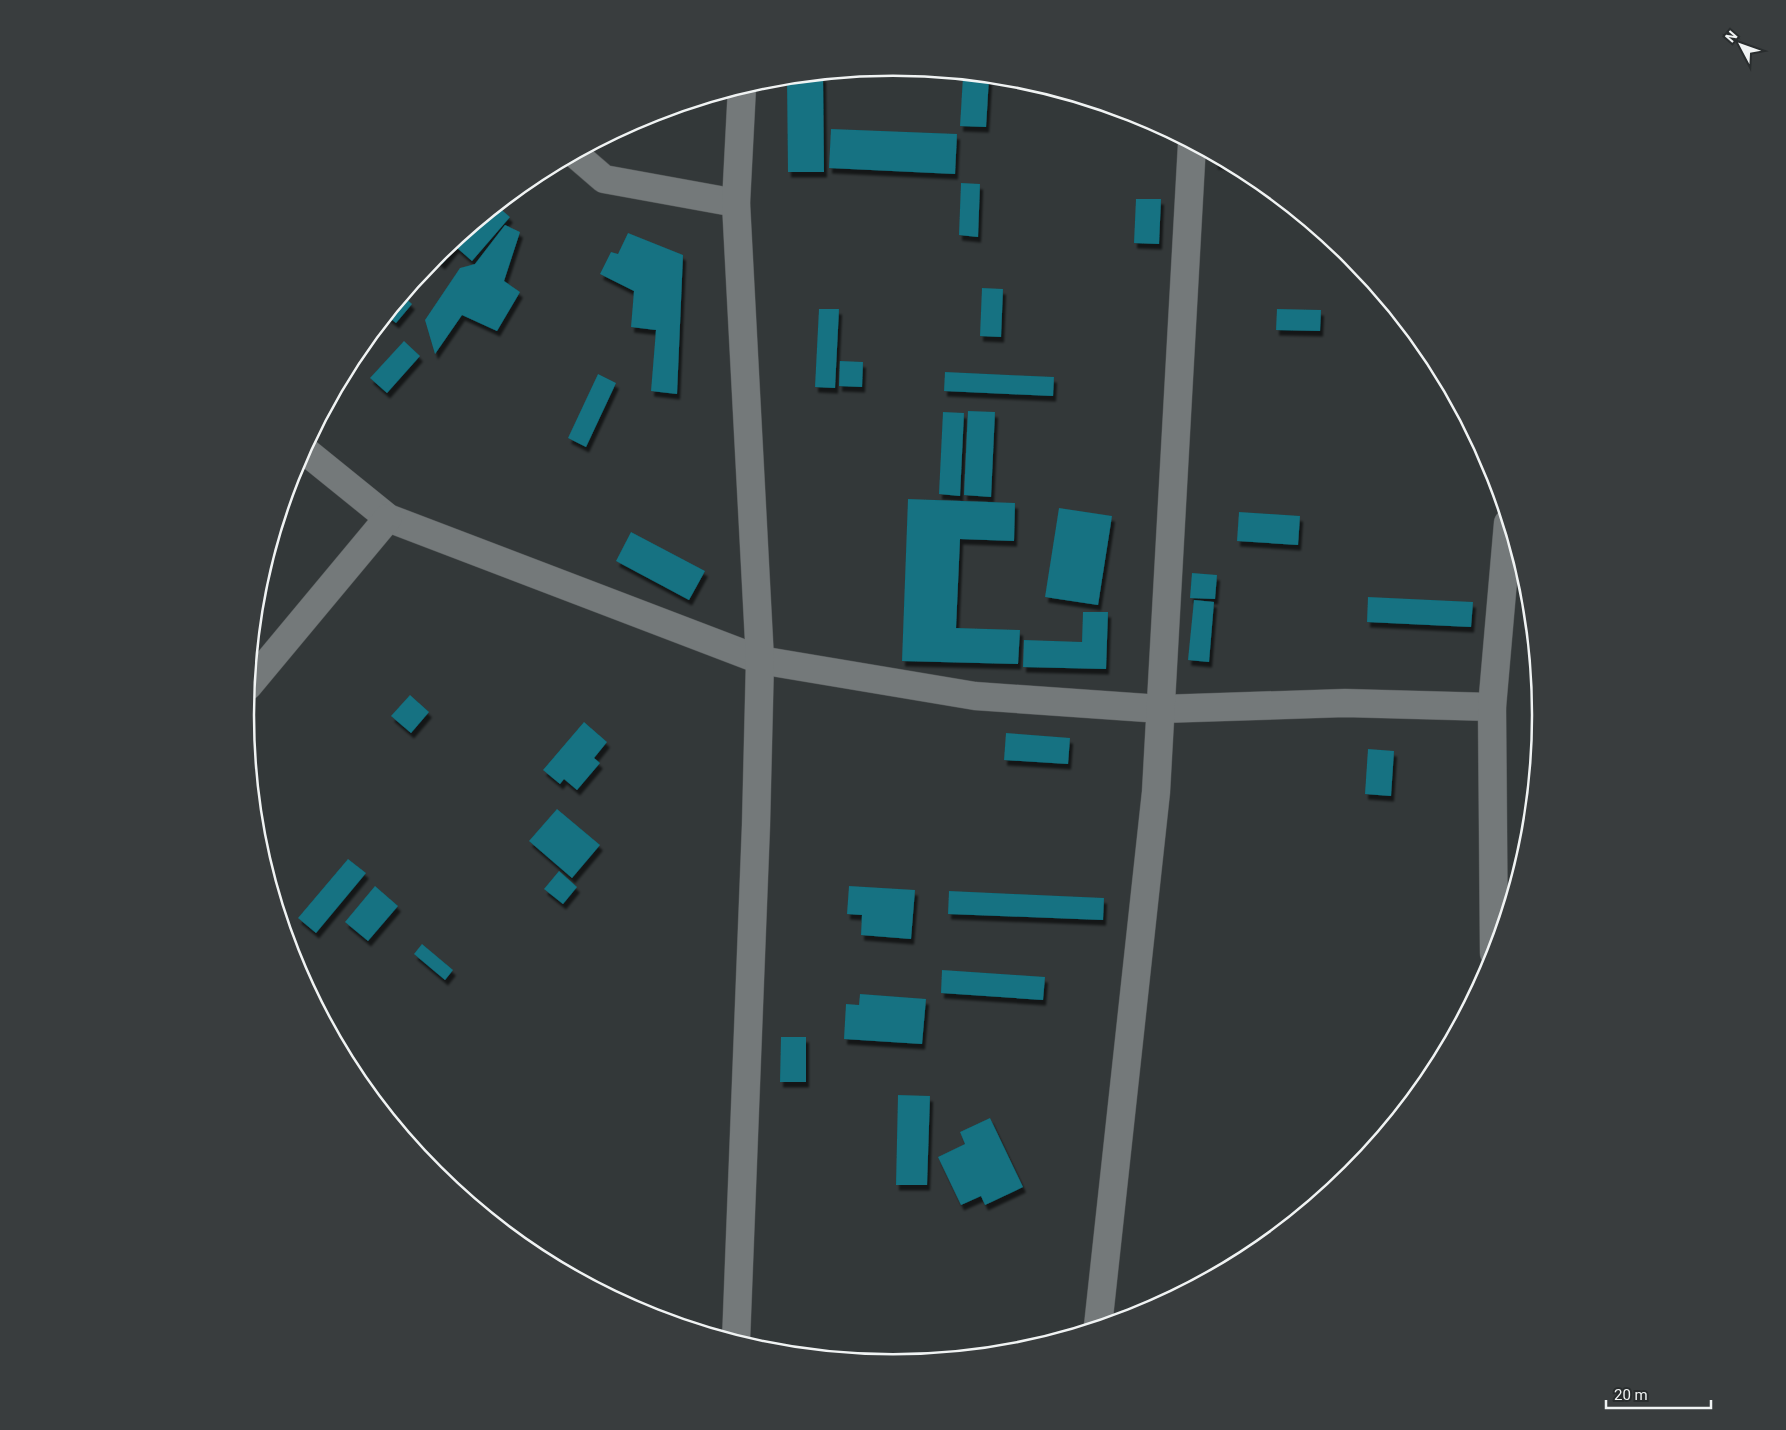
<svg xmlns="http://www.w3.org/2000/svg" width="1786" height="1430" font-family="Roboto,sans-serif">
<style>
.building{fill:#127282;filter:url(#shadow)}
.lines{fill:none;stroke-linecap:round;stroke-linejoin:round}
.minor-casing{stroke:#525657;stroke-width:29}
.minor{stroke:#74797a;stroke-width:28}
.rim{fill:none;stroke:#f0f3f3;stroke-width:2.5}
</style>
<defs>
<filter id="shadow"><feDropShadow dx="3" dy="5.5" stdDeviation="1" flood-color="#0009"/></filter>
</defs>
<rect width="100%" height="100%" fill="#333839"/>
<g class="building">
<path d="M803,76H823L824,172H788L787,78Z"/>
<path d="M963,77L989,78L986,127L960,126Z"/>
<path d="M831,129L957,134L955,174L829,168Z"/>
<path d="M1215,157L1230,164H1215Z"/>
<path d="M961,183L980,184L978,237L959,235Z"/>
<path d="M1136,199H1161L1159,244L1134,243Z"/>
<path d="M497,206L510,217L472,261L456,247L442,264L434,258Z"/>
<path d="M505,225L520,232L504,281L520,292L497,331L462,315L435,354L425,320L460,268L475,264Z"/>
<path d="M628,233L683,255L677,394L651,391L656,330L631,327L634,291L600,274L611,252L618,254Z"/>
<path d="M982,288L1003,289L1001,337L980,336Z"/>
<path d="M403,296L412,304L396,323L387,316Z"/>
<path d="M819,309H839L835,388L815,387Z"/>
<path d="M1277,309L1321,310L1320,331L1276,330Z"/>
<path d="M404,341L420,356L387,393L370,378Z"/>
<path d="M840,361L863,362L862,387L839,386Z"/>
<path d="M945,372L1054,377L1053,396L944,391Z"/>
<path d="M598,374L616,383L586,447L568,438Z"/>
<path d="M968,411L995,412L991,497L964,495Z"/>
<path d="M943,412L964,413L960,496L939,494Z"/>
<path d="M908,499L1015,503L1014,541L960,539L956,628L1020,630L1018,664L902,661Z"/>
<path d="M1059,508L1112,516L1098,605L1045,597Z"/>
<path d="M1239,512L1300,516L1298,545L1237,541Z"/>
<path d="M631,532L705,571L689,600L616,561Z"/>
<path d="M1192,573L1217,575L1215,599L1190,598Z"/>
<path d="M1368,597L1473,602L1471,627L1367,622Z"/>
<path d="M1194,600L1214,602L1209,662L1188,660Z"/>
<path d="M1083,612H1108L1106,669L1023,667L1024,640L1082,642Z"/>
<path d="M410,695L429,712L411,733L391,716Z"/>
<path d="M584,722L607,742L594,758L600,763L577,790L564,779L560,784L543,770Z"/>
<path d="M1006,733L1070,738L1068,764L1004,760Z"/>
<path d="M1368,749L1394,751L1391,796L1365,794Z"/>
<path d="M557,809L600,845L572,878L529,841Z"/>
<path d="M348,859L366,873L316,933L298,918Z"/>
<path d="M559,871L577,887L563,904L544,889Z"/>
<path d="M375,886L398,906L368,941L345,922Z"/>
<path d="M849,886L915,890L911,939L861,935L862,915L847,914Z"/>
<path d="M949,891L1104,898L1103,920L948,914Z"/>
<path d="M422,944L453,970L445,980L414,954Z"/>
<path d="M942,970L1045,977L1043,1000L941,993Z"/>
<path d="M860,994L926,999L922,1044L844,1039L846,1004L859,1005Z"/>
<path d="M781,1037H806V1082H780Z"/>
<path d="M898,1095L930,1096L927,1185H896Z"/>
<path d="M990,1118L1023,1187L985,1205L981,1196L961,1205L938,1157L965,1144L960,1132Z"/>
</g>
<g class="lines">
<g class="minor-casing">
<g id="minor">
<path d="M575,154L604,179L736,203"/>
<path d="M304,450L388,518L760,660L975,696L1161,709L1345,703L1492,707"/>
<path d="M248,686L388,518"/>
<path d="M1494,953L1492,707L1508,523"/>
<path d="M1098,1326L1156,792L1192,144"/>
<path d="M736,1341L756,825L760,660L736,203L742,87"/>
</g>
</g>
<use href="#minor" class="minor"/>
</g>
<path d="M0 0H1786V1430H0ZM254 715a639 639 0 1 1 1278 0a639 639 0 1 1-1278 0Z" fill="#393d3e" fill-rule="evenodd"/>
<path class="rim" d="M254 715a639 639 0 1 1 1278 0a639 639 0 1 1-1278 0Z"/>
<g transform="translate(1741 45) rotate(311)" stroke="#292d2e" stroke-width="4" paint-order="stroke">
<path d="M0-4L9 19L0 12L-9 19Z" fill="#f0f3f3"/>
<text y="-8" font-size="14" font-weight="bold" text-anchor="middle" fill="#f0f3f3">N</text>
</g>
<path d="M1606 1400v8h105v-8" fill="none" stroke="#f0f3f3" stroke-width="2.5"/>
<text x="1614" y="1400" font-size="15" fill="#f0f3f3" stroke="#292d2e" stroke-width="4" paint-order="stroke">20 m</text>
</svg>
